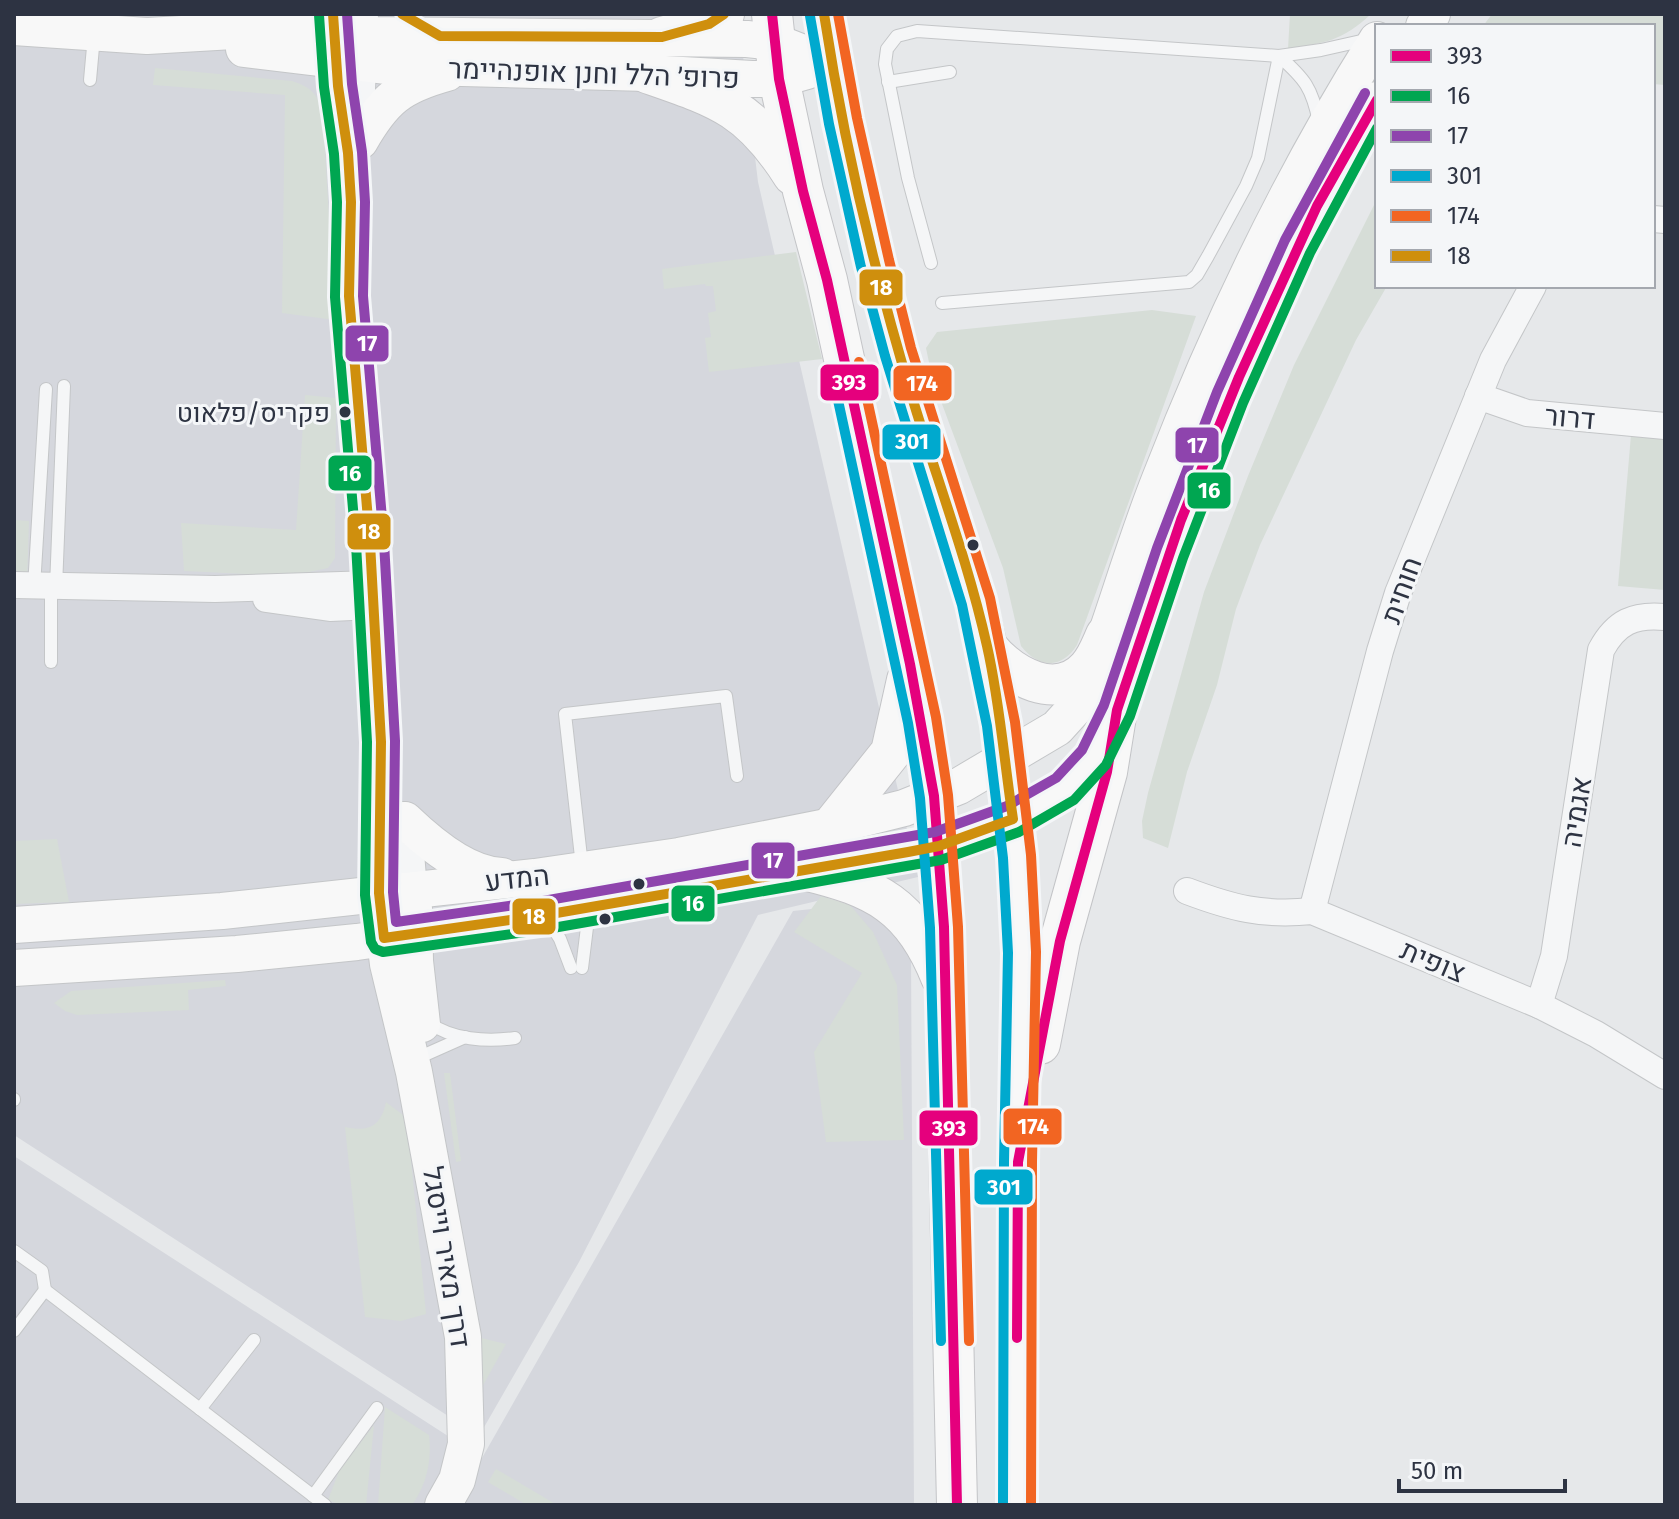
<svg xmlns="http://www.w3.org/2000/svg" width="1679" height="1519" font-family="'Fira Sans',Heebo,sans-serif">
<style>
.built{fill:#d5d7dd}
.green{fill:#d6ddd7}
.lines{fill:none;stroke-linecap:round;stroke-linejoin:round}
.lane-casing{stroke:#c4c6c8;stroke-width:14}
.street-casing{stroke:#c4c6c8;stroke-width:28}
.secondary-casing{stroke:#c4c6c8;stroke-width:38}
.primary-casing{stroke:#c3c4c7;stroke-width:42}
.lane{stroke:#f5f6f7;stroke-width:12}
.street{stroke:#f5f6f7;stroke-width:26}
.secondary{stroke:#f8f8f8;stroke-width:36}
.primary{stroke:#f8f8f8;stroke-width:40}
.bus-1-casing{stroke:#f4f6f8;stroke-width:16}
.bus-2-casing{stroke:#f4f6f8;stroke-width:16}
.bus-3-casing{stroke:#f4f6f8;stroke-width:16}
.bus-4-casing{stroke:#f4f6f8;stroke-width:16}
.bus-5-casing{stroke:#f4f6f8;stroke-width:16}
.bus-6-casing{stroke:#f4f6f8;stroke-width:16}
.bus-1{stroke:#e5007d;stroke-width:10}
.bus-2{stroke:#00a651;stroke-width:10}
.bus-3{stroke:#8e44ad;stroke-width:10}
.bus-4{stroke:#00a9ce;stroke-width:10}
.bus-5{stroke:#f26522;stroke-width:10}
.bus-6{stroke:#cf8f0d;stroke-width:10}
.bus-dot{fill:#2d3342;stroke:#f4f6f8;stroke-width:3}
.labels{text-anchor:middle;stroke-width:6;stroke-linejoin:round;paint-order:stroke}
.bus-label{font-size:26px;fill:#2d3342;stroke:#f4f6f8;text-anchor:end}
.street-label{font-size:28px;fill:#2d3342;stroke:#f4f6f8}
.line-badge{stroke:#f4f6f8;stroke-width:3}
.badge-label{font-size:22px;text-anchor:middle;font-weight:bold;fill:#fff}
</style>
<rect width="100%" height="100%" fill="#e6e8ea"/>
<g class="built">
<path d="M14,14H738L758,182L918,877L758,915L579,1262L479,1436L14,1135Z"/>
<path d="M868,903L911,953L914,1505H14V1156L482,1458L793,911Z"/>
</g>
<g class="green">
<path d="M1290,14H1371C1341,42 1326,42 1288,49Z"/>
<path d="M1492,14H1665V85L1653,84V26H1483Z"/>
<path d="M155,68L292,81C311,87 319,95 323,115L335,320L282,313L285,95L153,85Z"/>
<path d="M1377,199V286H1387L1356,340L1260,545L1236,609L1217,685L1187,772L1168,848L1143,838L1142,821L1148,793L1204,592L1248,476L1294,365Z"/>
<path d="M796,252L822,359L709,372L705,338L711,337L708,313L716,311L713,286H706L705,284L664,289L662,269Z"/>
<path d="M1152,310L1196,316L1077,645C1062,669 1039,669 1021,646L1003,568L932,377L926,348L937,332Z"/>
<path d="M305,395L336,398L335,558L328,568L290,576L184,571L181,523L296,530Z"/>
<path d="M1631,435L1665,438V590L1618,586Z"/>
<path d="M14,520L29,521L27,581L14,580Z"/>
<path d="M57,839L69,902L14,904V841Z"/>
<path d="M821,896L850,905L873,932L897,985L904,1140L826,1142L814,1052L862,973L794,932Z"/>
<path d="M225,980L226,986L188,990L189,1010L77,1015L65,1011L54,1003L71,991Z"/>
<path d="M444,1073H450L461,1161L456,1162Z"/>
<path d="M386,1102L407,1118L426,1314L401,1321L365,1317L345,1127C368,1132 381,1127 386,1102Z"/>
<path d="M469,1335L506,1344L481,1389Z"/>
<path d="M385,1407L429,1435C432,1460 427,1484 412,1505H378Z"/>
<path d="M374,1425L366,1505H341L328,1500L339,1471Z"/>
<path d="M496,1469L557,1505H527L488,1482Z"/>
</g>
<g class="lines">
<g class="lane-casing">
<g id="lane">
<path d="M1279,56C1305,79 1312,88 1319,122"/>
<path d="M90,80L94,36"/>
<path d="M888,82L950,72"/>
<path d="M931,263L908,178L885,64L887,49L897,36L917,31L1279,56L1321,50L1370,39"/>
<path d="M942,303L1189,282L1197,275L1208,256L1246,186L1258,158L1279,56"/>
<path d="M34,587L46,389"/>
<path d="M56,587L64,386"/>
<path d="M51,662V587"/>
<path d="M582,866L565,714L726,696L737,776"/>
<path d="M547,918L560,939L571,968"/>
<path d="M582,968L589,911"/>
<path d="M428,1022C452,1040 487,1042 515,1038"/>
<path d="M420,1057L465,1037"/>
<path d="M14,1099V1100"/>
<path d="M14,1251L42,1271L45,1290"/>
<path d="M14,1331L45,1290L325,1505"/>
<path d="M200,1409L254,1340"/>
<path d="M313,1496L377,1408"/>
</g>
</g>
<g class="street-casing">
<g id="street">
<path d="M333,14C335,61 344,106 348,153C354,212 346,270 351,329C366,516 391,705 379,893"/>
<path d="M360,139L365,14"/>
<path d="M1653,219L1665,220"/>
<path d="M1478,396L1527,413L1665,426"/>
<path d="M14,585L215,589L373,584"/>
<path d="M266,599L330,608L373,606"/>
<path d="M403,815L411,853L414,890"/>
<path d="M1187,891C1232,908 1263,916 1312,911L1539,1005L1596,1034L1665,1076"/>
<path d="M1312,911L1380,651L1398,593L1493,360L1533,286"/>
<path d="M1539,1005L1554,956L1601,650C1616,622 1634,614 1665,617"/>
</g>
</g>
<g class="secondary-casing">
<g id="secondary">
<path d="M1424,26L1432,14"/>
<path d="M14,27L147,36L270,29L365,35L747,39L775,42L831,64"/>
<path d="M244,49L385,66L647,73L752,79H779L807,71"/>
<path d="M360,141C384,99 400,86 447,73"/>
<path d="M405,820C429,843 467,875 502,876"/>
<path d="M414,908L415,961L422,1024"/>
<path d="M382,915L388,964L414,1072L463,1337L466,1444L457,1480L443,1505"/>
<path d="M14,925L222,911L535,877L679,856L832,826L904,808L959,786L1057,728L1076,707L1088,685C1114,617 1133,547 1160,479C1219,327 1290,178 1377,40"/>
<path d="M14,968L237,954L357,942L545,915L939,846L1013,819L1065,789L1094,758L1117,710C1185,500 1263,291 1377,100"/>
</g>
</g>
<g class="primary-casing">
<g id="primary">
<path d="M772,14L779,79L803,191L827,280L910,664L934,796L944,927L957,1505"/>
<path d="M824,14L843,121L875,263L898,352L976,601L987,647L1001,724L1017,857L1022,953L1018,1162L1017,1505"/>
<path d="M662,37L709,24L724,14"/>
<path d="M647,73C719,98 750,107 793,175"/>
<path d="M987,647C1011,676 1057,703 1088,668C1097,658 1101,646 1106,635"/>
<path d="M832,826L891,752L907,680"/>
<path d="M804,870C876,887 913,906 941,977"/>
<path d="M1040,1044L1060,941L1107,772L1117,710"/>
</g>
</g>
<use href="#lane" class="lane"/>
<use href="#street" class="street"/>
<use href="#secondary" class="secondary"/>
<use href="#primary" class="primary"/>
<g class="bus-1-casing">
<g id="bus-1">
<path d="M772,14L779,79L803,191L827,280L910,664L934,796L944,927L957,1505"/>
<path d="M1017,1338L1018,1162L1060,941L1107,772L1117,710L1181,520L1239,377L1317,206L1377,100"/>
</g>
</g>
<g class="bus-2-casing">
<path id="bus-2" d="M319,15L324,87L334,154L337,202L335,297L356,544L367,742L365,895L371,942L375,949L383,952L547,929L941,860L1019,832L1074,800L1106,765L1130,716L1183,558L1243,403L1310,253L1377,128"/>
</g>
<g class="bus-3-casing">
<path id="bus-3" d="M347,14L352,84L362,152L365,202L363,296L384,542L395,741L393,892L396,922L543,901L935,832L1007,806L1056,778L1082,750L1104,705L1157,548L1217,392L1285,240L1365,93"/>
</g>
<g class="bus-4-casing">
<g id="bus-4">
<path d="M810,16L829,124L861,267L885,356L962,605L987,726L1003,858L1008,953L1004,1162L1003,1505"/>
<path d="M831,368L908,723L920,798L930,928L941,1341"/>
</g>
</g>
<g class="bus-5-casing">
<g id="bus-5">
<path d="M838,14L857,118L889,260L911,348L990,598L1015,722L1031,855L1036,952L1032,1162L1031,1505"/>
<path d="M859,362L936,717L948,795L958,927L969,1341"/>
</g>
</g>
<g class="bus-6-casing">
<g id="bus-6">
<path d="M333,14L338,86L348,153L351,202L349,296L370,543L381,742L379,893L384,938L545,915L908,852L939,846L1013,819C1004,761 1000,703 987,646C968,561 937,480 912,397C874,271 844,144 824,14"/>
<path d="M402,14L440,36L662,37L709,24L724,14"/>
</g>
</g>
<use href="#bus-1" class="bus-1"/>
<use href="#bus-2" class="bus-2"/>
<use href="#bus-3" class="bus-3"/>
<use href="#bus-4" class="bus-4"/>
<use href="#bus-5" class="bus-5"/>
<use href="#bus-6" class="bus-6"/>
</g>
<g class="bus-dot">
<circle cx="345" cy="412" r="7"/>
<circle cx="973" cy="545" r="7"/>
<circle cx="639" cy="884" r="7"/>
<circle cx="605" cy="919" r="7"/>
</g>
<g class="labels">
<g class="bus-label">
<text x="330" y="422">פקריס/פלאוט</text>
</g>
<g class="street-label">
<text transform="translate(594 73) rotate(2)" y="10">פרופ׳ הלל וחנן אופנהיימר</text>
<text transform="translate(1570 417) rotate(5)" y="10">דרור</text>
<text transform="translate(1401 590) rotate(-70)" y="10">חוחית</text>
<text transform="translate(1576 812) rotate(-81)" y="10">אגמיה</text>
<text transform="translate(517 878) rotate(-6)" y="10">המדע</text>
<text transform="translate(1433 961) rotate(23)" y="10">צופית</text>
<text transform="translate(447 1257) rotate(81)" y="10">דרך מאיר וייסגל</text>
</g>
</g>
<g class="line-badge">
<rect x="858" y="268" width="46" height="39" rx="8" fill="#cf8f0d"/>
<rect x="344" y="324" width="46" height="39" rx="8" fill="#8e44ad"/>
<rect x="819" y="363" width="61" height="39" rx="8" fill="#e5007d"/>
<rect x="892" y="364" width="61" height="38" rx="8" fill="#f26522"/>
<rect x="881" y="423" width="61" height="38" rx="8" fill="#00a9ce"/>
<rect x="1174" y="426" width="46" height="38" rx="8" fill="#8e44ad"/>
<rect x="327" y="454" width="46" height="38" rx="8" fill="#00a651"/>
<rect x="1186" y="471" width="46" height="39" rx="8" fill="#00a651"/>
<rect x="346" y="512" width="46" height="39" rx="8" fill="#cf8f0d"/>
<rect x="750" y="841" width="46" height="39" rx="8" fill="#8e44ad"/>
<rect x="670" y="884" width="46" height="39" rx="8" fill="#00a651"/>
<rect x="511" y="897" width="46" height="39" rx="8" fill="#cf8f0d"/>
<rect x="1002" y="1107" width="61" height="39" rx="8" fill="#f26522"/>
<rect x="918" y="1109" width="61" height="38" rx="8" fill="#e5007d"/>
<rect x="973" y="1168" width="61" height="38" rx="8" fill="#00a9ce"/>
</g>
<g class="badge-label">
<text x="881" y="295">18</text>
<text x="367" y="351">17</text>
<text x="849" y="390">393</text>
<text x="922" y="391">174</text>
<text x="912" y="449">301</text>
<text x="1197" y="453">17</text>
<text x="350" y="481">16</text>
<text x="1209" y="498">16</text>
<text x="369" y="539">18</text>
<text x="773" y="868">17</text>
<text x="693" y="911">16</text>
<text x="534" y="924">18</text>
<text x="1033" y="1134">174</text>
<text x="949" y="1136">393</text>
<text x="1004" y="1195">301</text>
</g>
<rect width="1679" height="1519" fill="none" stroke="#2d3342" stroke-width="32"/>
<rect x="1375" y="24" width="280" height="264" fill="#f4f6f8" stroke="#a4a8af" stroke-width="2"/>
<rect x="1391" y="50" width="40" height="12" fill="#e5007d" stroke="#a4a8af" stroke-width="2"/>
<text x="1447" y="64" font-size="24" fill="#2d3342">393</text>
<rect x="1391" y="90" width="40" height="12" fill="#00a651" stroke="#a4a8af" stroke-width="2"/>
<text x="1447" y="104" font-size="24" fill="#2d3342">16</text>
<rect x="1391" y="130" width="40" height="12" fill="#8e44ad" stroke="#a4a8af" stroke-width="2"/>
<text x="1447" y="144" font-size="24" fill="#2d3342">17</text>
<rect x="1391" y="170" width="40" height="12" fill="#00a9ce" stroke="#a4a8af" stroke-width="2"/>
<text x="1447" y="184" font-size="24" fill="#2d3342">301</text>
<rect x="1391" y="210" width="40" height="12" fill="#f26522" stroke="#a4a8af" stroke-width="2"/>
<text x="1447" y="224" font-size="24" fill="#2d3342">174</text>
<rect x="1391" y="250" width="40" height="12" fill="#cf8f0d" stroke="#a4a8af" stroke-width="2"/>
<text x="1447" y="264" font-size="24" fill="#2d3342">18</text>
<path d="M1399 1479v12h166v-12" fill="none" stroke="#2d3342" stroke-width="4"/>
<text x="1411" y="1479" font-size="24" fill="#2d3342" stroke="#f4f6f8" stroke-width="6" paint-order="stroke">50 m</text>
</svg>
